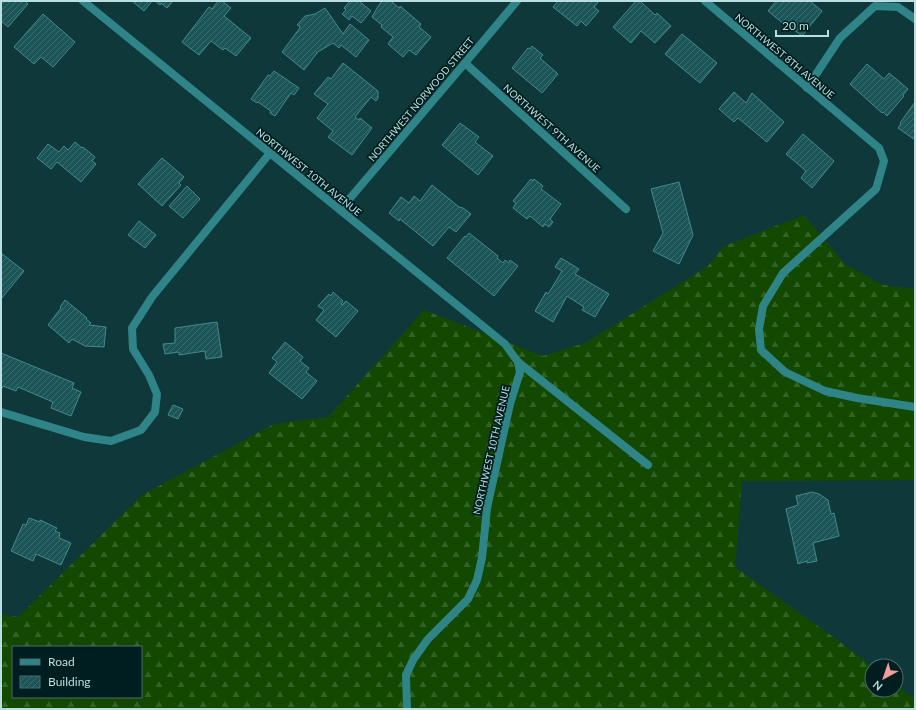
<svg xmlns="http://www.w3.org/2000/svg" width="916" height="710" font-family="Lato,sans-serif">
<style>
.forest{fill:url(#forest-firs);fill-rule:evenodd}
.building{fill:url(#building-hatch);stroke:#418b8e}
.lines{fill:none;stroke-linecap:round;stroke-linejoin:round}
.lane{stroke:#2f8487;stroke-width:8}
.street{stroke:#2f8487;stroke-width:8}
.labels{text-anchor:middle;stroke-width:3.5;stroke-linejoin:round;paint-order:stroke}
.street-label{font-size:10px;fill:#bbdfe0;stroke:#001e1f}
</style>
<defs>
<pattern id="forest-firs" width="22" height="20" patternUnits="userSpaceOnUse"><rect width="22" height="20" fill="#134800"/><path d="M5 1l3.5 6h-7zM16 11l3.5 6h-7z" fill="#336225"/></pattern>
<pattern id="building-hatch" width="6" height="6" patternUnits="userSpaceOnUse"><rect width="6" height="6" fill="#1b5558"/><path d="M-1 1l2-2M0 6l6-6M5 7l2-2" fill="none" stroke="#3a6d70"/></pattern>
</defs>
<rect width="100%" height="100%" fill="#0f383a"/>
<path class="forest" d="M804,215L845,264L883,285L915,289V480L742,481L735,567L836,639L872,666V690H896V685L915,699V709H1V614L18,617L142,495L274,424L328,417L424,310L543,356L585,343L708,266L724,246ZM13,647H141V697H13Z"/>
<g class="building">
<path d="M1,1H25L28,4L8,27L1,21Z"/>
<path d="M132,1H152L144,11Z"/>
<path d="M155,1H173L167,8L161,3L160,5Z"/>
<path d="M218,1H222L231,8L224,16L251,38L236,56L225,48L223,50L211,41L199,55L182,42L209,7L212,9Z"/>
<path d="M350,1H359L371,11L361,23L352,16L349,20L342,14L346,10L344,8Z"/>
<path d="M382,1H391L399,8L400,6L421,24L419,27L431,37L416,55L409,50L403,57L388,44L393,37L381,27L382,25L372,17L377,8Z"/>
<path d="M558,1H599L594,7L599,11L586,26L581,21L577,26L553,7Z"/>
<path d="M636,1H640L655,15L657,13L671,26L655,43L641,31L631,43L613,27Z"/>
<path d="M776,1H810L822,11L802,36L793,29L792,31L768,11Z"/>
<path d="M325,8L343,34L350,24L369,40L356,57L341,45L339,48L333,43L316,53H317L304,70L282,52L299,29L300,26L297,25L305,16L315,14Z"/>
<path d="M43,14L75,42L53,67L41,57L34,64L14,47Z"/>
<path d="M682,34L717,63L700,83L665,54Z"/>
<path d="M532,46L543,55L540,58L558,74L542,93L512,68L528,48L530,49Z"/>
<path d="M343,63L378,91V98L376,101L371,97L355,117L359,120L360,118L372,128L352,155L328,137L333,131L317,118L328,104L314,94L328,77L331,79Z"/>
<path d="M867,64L884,79L889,73L908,89L903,95L904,96L887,116L883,112L882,113L850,84Z"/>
<path d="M274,71L299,88L294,95L291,93L275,116L270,113L271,111L258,102L257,103L251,99L268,75L270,76Z"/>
<path d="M734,92L746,103L752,93L784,122L767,142L738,118L734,122L719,109Z"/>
<path d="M915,102V140L898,128L901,124L900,123Z"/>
<path d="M460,123L479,137L475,142L493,156L478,175L442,145Z"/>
<path d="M803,134L834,161L812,188L801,178L806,171L786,154Z"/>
<path d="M75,142L82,148L83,147L95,157L92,161L96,164L81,182L57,162L51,169L37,158L48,144L59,152L64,146L68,150Z"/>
<path d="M162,158L184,177L179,183L181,185L162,206L138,184Z"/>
<path d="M531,179L533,181L534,179L543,186L541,189L561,204L550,219L553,222L549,227L545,224L543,227L530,216L527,219L513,208L516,203L513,201Z"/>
<path d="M679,182L693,235L679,264L653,251L663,233L651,189Z"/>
<path d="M432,185L459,207L463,208L471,214L456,232L449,227L433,246L400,219L399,221L389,213L401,197L409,203L414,196L420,201Z"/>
<path d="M187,186L200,199L183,218L169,206Z"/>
<path d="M139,221L156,235L145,248L128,235Z"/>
<path d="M469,233L498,256L497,258L503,263L505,260L509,263L510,260L518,266L494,296L447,258L465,236L466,237Z"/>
<path d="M1,253L24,271L1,299Z"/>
<path d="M561,258L579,269L575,274L609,294L595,317L582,310L584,307L567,296L553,322L535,311L546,292L548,294L562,271L555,267Z"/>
<path d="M333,292L343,301L341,304L342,305L346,301L358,311L336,337L316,320L324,310L318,306L329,294L331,296Z"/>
<path d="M65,300L87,318L86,319L91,323L89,325L106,327L104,347L85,346L72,339L69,343L48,325L61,308L60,307Z"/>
<path d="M217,322L222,357L206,359L205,351L179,355V352L165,354L163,344L175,343V328Z"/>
<path d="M285,342L303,357L300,361L309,368L306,372L317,381L302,399L269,373L277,362L272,358Z"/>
<path d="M1,353L74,383L72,388L81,392L71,416L51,408L53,402L18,387L16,391L3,386L1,390Z"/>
<path d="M173,405L183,409L178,419L168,415Z"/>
<path d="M812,492L819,494L828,500L831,514L834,513L839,536L813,543L817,561L807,563V561L798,564L786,509L798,505L796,496Z"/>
<path d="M29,518L40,522V520L57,528L55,531L60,533L59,538L71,543L61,565L36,554L33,561L11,551L23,524L26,525Z"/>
</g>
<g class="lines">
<path class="lane" d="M1,412L84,437L111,441L141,430L155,412L157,394L149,375L133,349L132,328L152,297L270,153"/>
<g class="street">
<path d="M83,1L505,344L518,362L648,465"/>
<path d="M705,1L879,148L884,161L876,189L783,273L763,306L759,329L761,350L785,372L825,391L857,398L915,407"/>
<path d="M465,63L626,209"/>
<path d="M807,88L840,38L875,6L898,7L915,19"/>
<path d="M340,210L465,63L517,1"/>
<path d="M407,709L406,675L413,660L428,639L468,599L477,580L482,558L487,508L510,404L520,372L518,362"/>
</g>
</g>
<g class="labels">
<g class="street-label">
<text transform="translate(785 56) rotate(40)" y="4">NORTHWEST 8TH AVENUE</text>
<text transform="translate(421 99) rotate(-50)" y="4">NORTHWEST NORWOOD STREET</text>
<text transform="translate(552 128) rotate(42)" y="4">NORTHWEST 9TH AVENUE</text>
<text transform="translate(309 172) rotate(39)" y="4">NORTHWEST 10TH AVENUE</text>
<text transform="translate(491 450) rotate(-77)" y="4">NORTHWEST 10TH AVENUE</text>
</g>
</g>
<rect width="916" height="710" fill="none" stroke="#bbdfe0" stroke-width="4"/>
<rect x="12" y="646" width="130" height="52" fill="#001e1f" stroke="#4b6b6c"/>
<rect x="20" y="659" width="20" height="6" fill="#2f8487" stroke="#4b6b6c"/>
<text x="48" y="666" font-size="12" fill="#bbdfe0">Road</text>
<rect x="20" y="676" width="20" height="12" fill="url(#building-hatch)" stroke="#4b6b6c"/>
<text x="48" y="686" font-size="12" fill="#bbdfe0">Building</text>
<g transform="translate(884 678) rotate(220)"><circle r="19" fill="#001e1f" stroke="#4b6b6c"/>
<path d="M0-3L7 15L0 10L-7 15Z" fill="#f59b9c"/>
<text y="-6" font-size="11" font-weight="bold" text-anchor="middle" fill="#bbdfe0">N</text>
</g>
<path d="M776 30v6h52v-6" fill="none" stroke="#bbdfe0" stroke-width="2"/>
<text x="782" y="30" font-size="12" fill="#bbdfe0" stroke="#001e1f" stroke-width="3" paint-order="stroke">20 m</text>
</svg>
